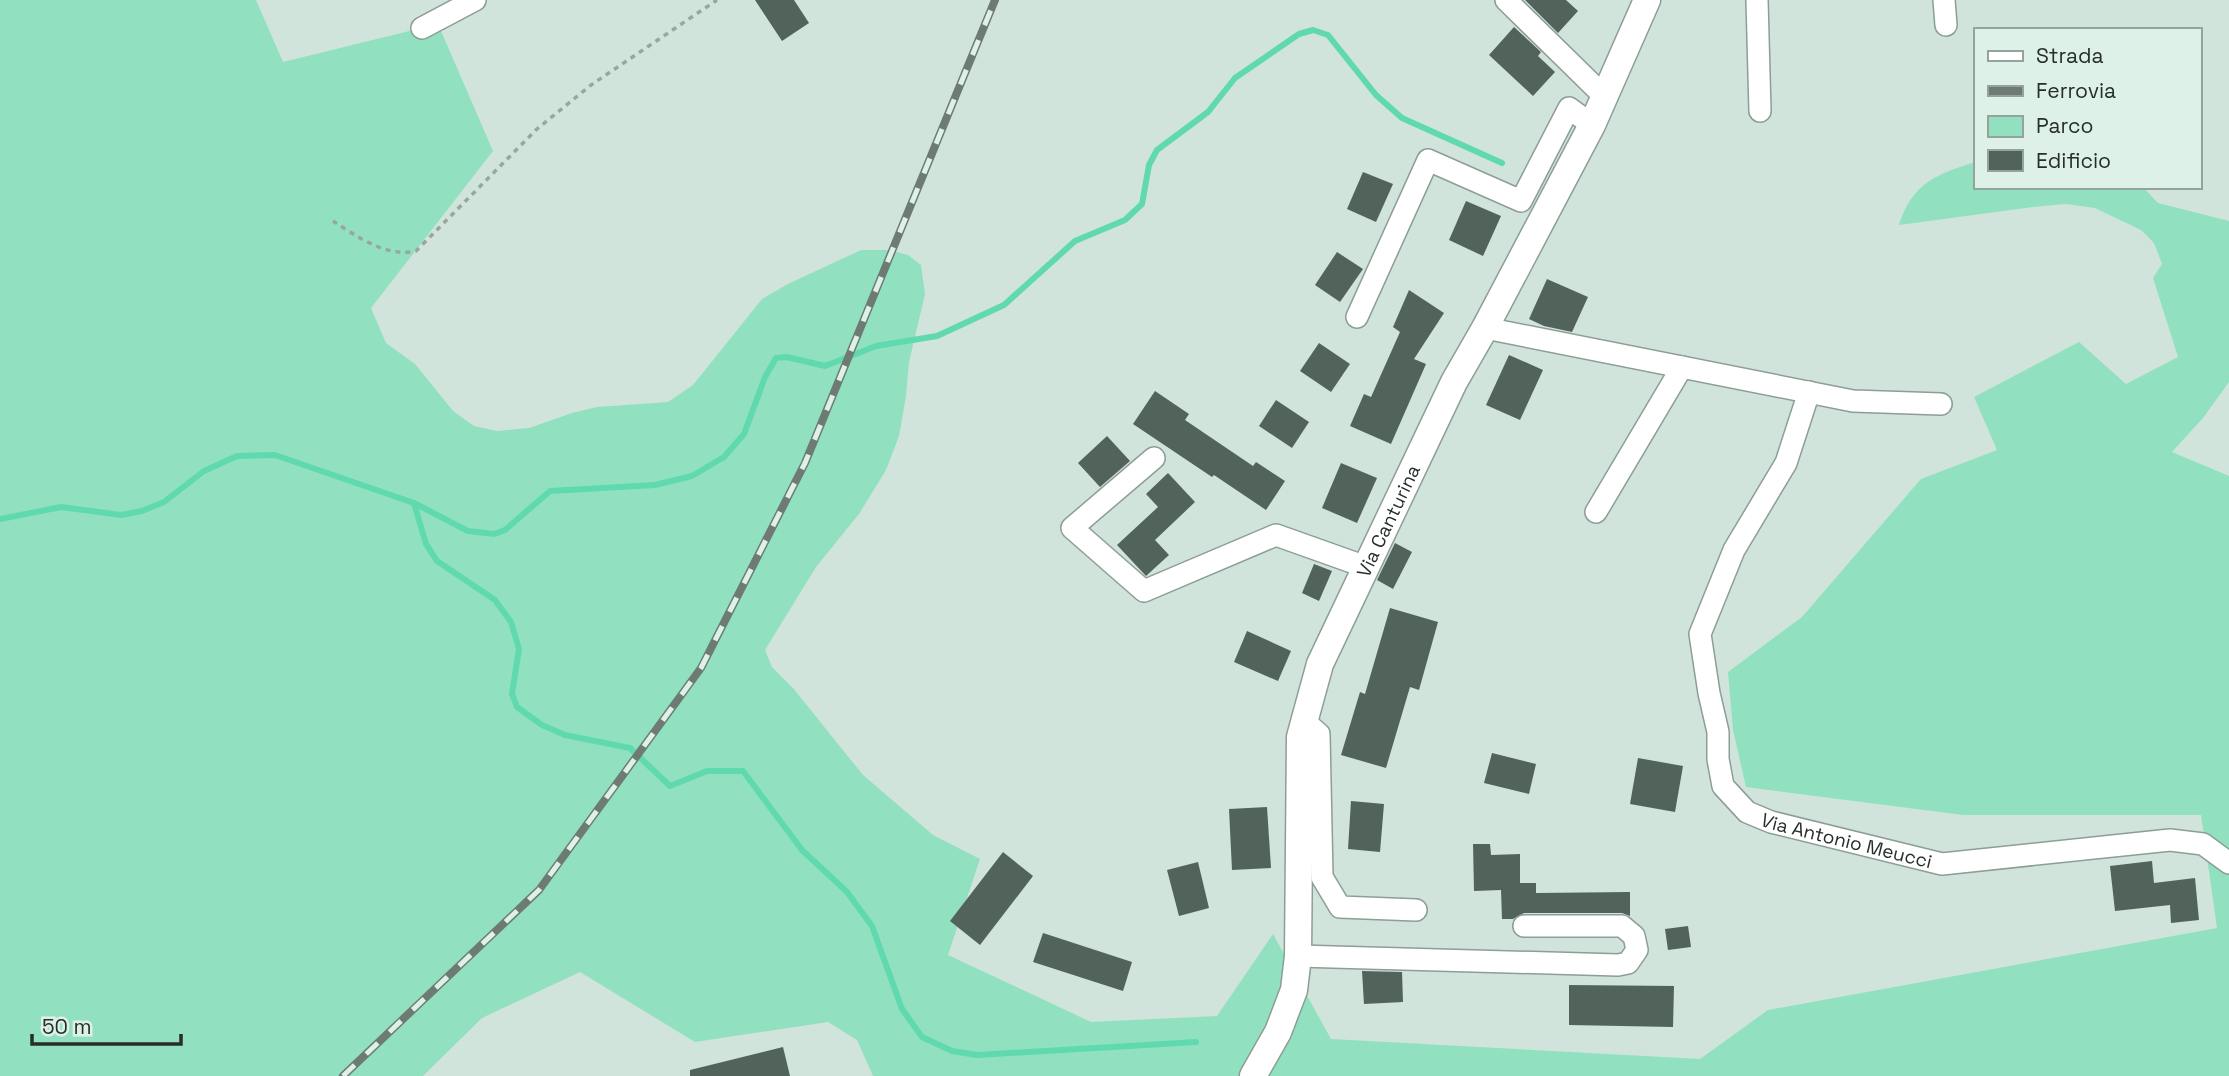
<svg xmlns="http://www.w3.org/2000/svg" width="2229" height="1076" font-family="'Space Grotesk',sans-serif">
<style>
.green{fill:#91e1c1}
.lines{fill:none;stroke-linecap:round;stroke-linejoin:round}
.stream{stroke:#60d9af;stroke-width:6}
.building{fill:#52635c}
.minor-casing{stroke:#8c9e96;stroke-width:24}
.major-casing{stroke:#8c9e96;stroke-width:29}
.path{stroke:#97a7a0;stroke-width:3.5;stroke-dasharray:5 5;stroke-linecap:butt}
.minor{stroke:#fff;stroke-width:21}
.major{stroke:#fff;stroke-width:26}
.rail-casing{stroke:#6e7b75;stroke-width:8}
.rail{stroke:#ddf1e8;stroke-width:5;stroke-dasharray:16;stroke-linecap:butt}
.labels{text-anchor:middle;stroke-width:7;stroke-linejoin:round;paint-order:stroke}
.street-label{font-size:19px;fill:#262e2a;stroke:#ddf1e8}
</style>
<rect width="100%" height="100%" fill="#d0e4db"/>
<path class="green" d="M0,0H256L283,62L438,24L493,151L371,308L386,343L415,364L453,411L474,426L497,431L529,428L572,413L597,407L668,402L693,385L762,299L788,284L861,250H889L908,255L921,265L925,294L909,362L906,396L899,436L886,470L859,514L816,567L765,650L772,667L793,688L863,775L933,835L980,859L948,955L1091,1022L1217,1016L1273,934L1331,1039L1700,1059L1768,1010L2217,928L2201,815H1963L1746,787L1733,730L1728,672L1802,617L1921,479L1997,450L1974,397L2079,342L2126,384L2178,357L2153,278L2162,264L2154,243L2141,230L2095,208L2066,204L2033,207L1899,225C1912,183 1937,174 1975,162V187H2143L2158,203L2229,221V382L2203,418L2172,452L2229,476V1076H873L857,1040L828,1022L695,1042L580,972L482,1018L423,1076H0Z"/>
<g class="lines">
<g class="stream">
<path d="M414,503L426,544L437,561L495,600L511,622L519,649L512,694L517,707L542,725L565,735L630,748L670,786L707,771H743L802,850L847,892L872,926L902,1009L922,1037L952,1051L977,1055L1196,1042"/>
<path d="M0,519L61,507L121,515L142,511L164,502L204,471L237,456L275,455L414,503L468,531L494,534L505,530L550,491L655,485L692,476L724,457L744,434L765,377L776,358L787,357L825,366L876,346L937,336L1004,305L1075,241L1125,220L1142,204L1149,165L1157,150L1208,112L1235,78L1299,34L1313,30L1328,35L1376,95L1402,118L1502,163"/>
</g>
</g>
<g class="building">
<path d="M755,0H794L809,23L782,41Z"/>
<path d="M1525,0H1566L1578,11L1558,33Z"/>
<path d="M1514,27L1541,52L1538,56L1555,72L1533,96L1489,55Z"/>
<path d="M1363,172L1393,184L1376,222L1347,209Z"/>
<path d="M1466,201L1501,216L1483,256L1449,240Z"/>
<path d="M1337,252L1363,269L1340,302L1315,285Z"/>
<path d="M1547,279L1588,297L1572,332L1544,326L1529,319Z"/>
<path d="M1409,290L1444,313L1414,359L1426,364L1391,444L1350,426L1364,394L1371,397L1400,332L1393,327Z"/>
<path d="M1319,343L1350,364L1331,392L1300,371Z"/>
<path d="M1509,355L1543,370L1520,420L1486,405Z"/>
<path d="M1155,391L1189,414L1185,420L1253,466L1256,462L1285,481L1266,510L1214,475L1212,477L1133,424Z"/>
<path d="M1276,400L1309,422L1292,448L1259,426Z"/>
<path d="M1107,436L1130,461L1100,487L1078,463Z"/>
<path d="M1341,463L1377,478L1357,523L1322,508Z"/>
<path d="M1168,473L1195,502L1155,540L1169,555L1146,576L1117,545L1158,507L1146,494Z"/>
<path d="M1395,543L1412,552L1393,589L1377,580Z"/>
<path d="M1314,564L1332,571L1319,601L1302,593Z"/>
<path d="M1390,608L1438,622L1419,690L1410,687L1386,768L1341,755L1360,692L1365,694Z"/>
<path d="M1247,631L1291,651L1278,681L1234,662Z"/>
<path d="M1492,753L1536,764L1529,794L1484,783Z"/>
<path d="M1638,758L1683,766L1675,812L1630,804Z"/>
<path d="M1351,801L1384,804L1380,852L1348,849Z"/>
<path d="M1267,807L1271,868L1232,870L1229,809Z"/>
<path d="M1473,844H1490L1491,855L1520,854V883H1536V893L1630,892V916L1622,913H1524L1513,919H1502L1501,890L1474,891Z"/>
<path d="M1003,852L1033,876L980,945L950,921Z"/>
<path d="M2152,861L2154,883L2195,878L2199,920L2171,923L2170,905L2115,911L2110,866Z"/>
<path d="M1198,862L1209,908L1179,916L1167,870Z"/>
<path d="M1688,926L1691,947L1668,950L1665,929Z"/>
<path d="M1043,933L1132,962L1123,991L1033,962Z"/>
<path d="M1362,971L1402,972L1403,1002L1364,1004Z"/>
<path d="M1569,985L1674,986L1673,1027L1569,1025Z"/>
<path d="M783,1047L790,1076H690V1070Z"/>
</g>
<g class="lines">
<g class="minor-casing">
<g id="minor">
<path d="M1506,0L1605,97"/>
<path d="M1757,0L1760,111"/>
<path d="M1944,0L1946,25"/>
<path d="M422,28L475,0"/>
<path d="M1357,317L1428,160L1521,201L1569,108L1592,125"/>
<path d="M1485,328L1853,401L1941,404"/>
<path id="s1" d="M1809,392L1786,463L1734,550L1700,634L1709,693L1718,732V759L1723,786L1747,812L1771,822L1942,864L2170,840L2203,844L2229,863"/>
<path d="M1154,458L1072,528L1144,591L1276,535L1366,567"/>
<path d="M1596,512L1682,367"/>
<path d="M1304,721L1319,734L1322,877L1340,907L1416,910"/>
<path d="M1298,956L1618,965L1628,963L1637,950L1634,936L1622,926H1524"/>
</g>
</g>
<g class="major-casing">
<g id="major">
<path id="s2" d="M1253,1076L1278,1032L1294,990L1298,956L1300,737L1320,664L1454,382L1485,328L1592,125L1647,0"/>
</g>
</g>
<path class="path" d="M333,221C356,236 387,258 416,251L537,129L591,85L717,0"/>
<use href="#minor" class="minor"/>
<use href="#major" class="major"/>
<g class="rail-casing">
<path id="rail" d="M343,1076L539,890L701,668L805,463L995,0"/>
</g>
<use href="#rail" class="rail"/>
</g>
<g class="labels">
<g class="street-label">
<text dy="7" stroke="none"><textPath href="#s2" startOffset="583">Via Canturina</textPath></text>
<text dy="7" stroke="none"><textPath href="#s1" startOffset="560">Via Antonio Meucci</textPath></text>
</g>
</g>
<rect x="1974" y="28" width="228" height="161" fill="#ddf1e8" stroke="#94a39c" stroke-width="2"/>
<rect x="1988" y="51" width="35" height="10" fill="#ffffff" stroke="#94a39c" stroke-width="2"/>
<text x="2036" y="63" font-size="21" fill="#262e2a">Strada</text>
<rect x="1988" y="86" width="35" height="10" fill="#6e7b75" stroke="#94a39c" stroke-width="2"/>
<text x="2036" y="98" font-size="21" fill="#262e2a">Ferrovia</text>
<rect x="1988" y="116" width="35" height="21" fill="#91e1c1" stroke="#94a39c" stroke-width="2"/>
<text x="2036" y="133" font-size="21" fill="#262e2a">Parco</text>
<rect x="1988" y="150" width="35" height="21" fill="#52635c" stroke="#94a39c" stroke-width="2"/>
<text x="2036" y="168" font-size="21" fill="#262e2a">Edificio</text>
<path d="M32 1034v10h149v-10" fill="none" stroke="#262e2a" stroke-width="3.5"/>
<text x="42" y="1034" font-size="21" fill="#262e2a" stroke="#ddf1e8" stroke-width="5" paint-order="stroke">50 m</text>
</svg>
